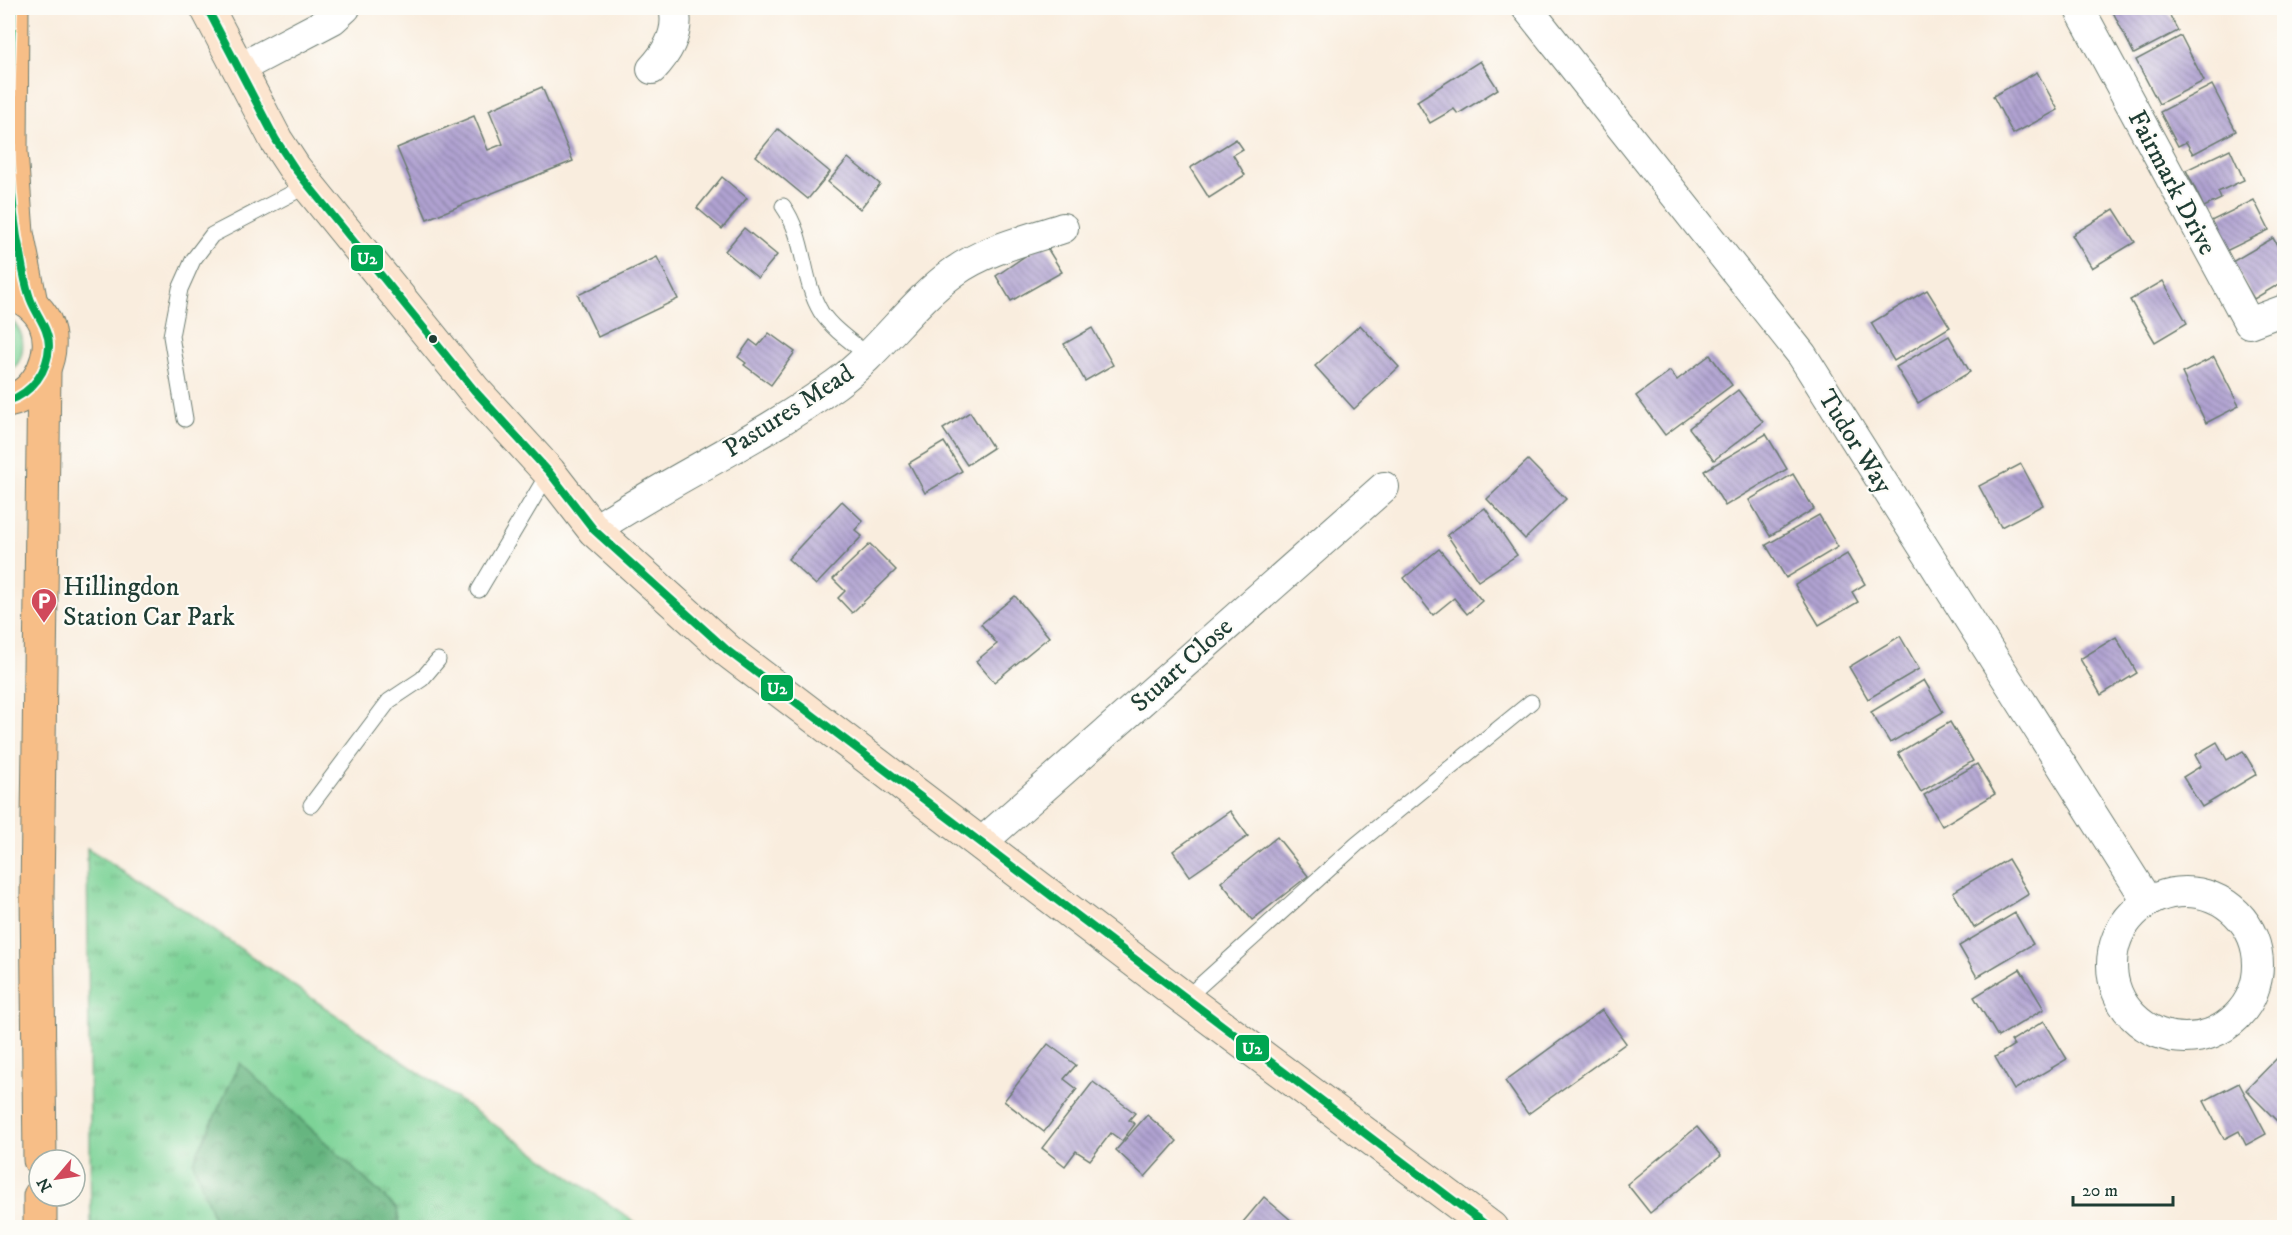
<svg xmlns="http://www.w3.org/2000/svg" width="2292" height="1235" font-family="'IM FELL DW Pica',serif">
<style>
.grass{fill:url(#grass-tufts);stroke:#4e8866;stroke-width:1.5}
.forest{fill:url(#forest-crowns);stroke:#42795a;stroke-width:1.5}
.building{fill:url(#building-back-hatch)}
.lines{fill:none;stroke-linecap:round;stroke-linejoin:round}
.lane-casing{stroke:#6b7b70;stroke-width:17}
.street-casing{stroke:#6b7b70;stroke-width:32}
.secondary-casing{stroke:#6b7b70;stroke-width:35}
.primary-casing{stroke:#6b7b70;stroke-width:35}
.highway-casing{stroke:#6b7b70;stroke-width:35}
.lane{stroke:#fff;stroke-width:15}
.street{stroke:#fff;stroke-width:30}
.secondary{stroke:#fce5cf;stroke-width:33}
.primary{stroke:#f7be87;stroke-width:33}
.highway{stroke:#f7be87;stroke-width:33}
.bus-1-casing{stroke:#fdfcf7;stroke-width:12}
.bus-1{stroke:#00a651;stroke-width:8}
.bus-dot{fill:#1f3d34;stroke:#fdfcf7;stroke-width:2}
.labels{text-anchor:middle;stroke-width:4.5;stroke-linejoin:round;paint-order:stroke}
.street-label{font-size:26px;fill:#1f3d34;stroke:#fdfcf7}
.poi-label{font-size:26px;fill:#1f3d34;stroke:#fdfcf7;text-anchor:start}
.line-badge{stroke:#fdfcf7;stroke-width:2}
.badge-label{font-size:16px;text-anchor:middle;font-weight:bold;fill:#fff}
</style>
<defs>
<pattern id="grass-tufts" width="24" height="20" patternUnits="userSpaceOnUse" patternTransform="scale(1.5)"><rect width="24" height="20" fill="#7dd397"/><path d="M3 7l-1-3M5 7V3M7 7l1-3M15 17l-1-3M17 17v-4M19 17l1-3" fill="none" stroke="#66ac7c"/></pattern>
<pattern id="forest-crowns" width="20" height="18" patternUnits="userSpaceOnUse" patternTransform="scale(1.5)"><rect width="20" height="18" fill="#66b580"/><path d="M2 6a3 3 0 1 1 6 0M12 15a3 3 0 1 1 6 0" fill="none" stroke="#53946a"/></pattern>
<pattern id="building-back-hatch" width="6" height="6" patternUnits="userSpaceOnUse" patternTransform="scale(1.5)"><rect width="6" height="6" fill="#b0a2d1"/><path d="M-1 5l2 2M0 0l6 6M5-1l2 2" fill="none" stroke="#8f85aa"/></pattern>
</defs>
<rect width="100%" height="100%" fill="#fdfcf7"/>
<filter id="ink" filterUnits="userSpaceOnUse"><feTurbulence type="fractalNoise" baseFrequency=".0167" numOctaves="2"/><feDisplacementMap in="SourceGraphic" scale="12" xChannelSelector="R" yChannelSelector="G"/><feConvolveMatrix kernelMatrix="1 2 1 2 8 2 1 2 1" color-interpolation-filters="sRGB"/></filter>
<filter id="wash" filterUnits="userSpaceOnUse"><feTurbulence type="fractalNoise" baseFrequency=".008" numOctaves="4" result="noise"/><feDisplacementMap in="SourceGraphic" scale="24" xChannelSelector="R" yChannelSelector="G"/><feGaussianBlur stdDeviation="1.35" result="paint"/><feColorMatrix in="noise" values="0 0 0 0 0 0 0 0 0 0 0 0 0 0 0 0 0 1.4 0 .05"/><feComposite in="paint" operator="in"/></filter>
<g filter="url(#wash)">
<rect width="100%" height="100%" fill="#f9edde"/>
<g class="grass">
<path d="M8,318C28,331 27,360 8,373Z"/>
<path d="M87,848L180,907L642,1227H91Z"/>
</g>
<path class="forest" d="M240,1063L397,1209L400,1227H217L193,1162Z"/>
<g id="blocks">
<g class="building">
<path d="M2111,8H2166L2178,31L2134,54Z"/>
<path d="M2181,36L2204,81L2159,104L2136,60Z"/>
<path d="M1480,61L1498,89L1458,114L1454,109L1430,123L1417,101Z"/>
<path d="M2037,72L2058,110L2013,134L1993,96Z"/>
<path d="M2212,85L2236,131L2193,154L2186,142L2178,146L2160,112Z"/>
<path d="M542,87L573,161L427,219L397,148L474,116L488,150L503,144L489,110Z"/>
<path d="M778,129L830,172L808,199L756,156Z"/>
<path d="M1236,139L1243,149L1233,155L1245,175L1209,198L1190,168Z"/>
<path d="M2230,149L2244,180L2218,192L2221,199L2204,207L2186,170Z"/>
<path d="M848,158L880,184L860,209L828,182Z"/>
<path d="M722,177L747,198L722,229L697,208Z"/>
<path d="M2254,200L2269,230L2226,251L2211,221Z"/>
<path d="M2114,209L2135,242L2092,268L2072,235Z"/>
<path d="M744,228L777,255L758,278L725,251Z"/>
<path d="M2273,238L2284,257V281L2254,299L2232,262Z"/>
<path d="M1044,243L1062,272L1011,301L996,276Z"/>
<path d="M657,257L678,299L598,337L578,295Z"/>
<path d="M2163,281L2187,323L2155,342L2130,300Z"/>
<path d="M1927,290L1950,327L1894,361L1871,323Z"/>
<path d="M1360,325L1399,367L1354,409L1315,366Z"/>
<path d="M1092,328L1113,365L1085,381L1064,344Z"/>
<path d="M769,333L795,352L771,385L744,365L746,363L738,357L750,340L758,346Z"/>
<path d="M1949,336L1970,372L1918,403L1896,367Z"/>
<path d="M1710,355L1732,385L1665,435L1636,396L1670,371L1677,380Z"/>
<path d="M2214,357L2239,406L2206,423L2182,373Z"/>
<path d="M1738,390L1763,422L1714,460L1689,428Z"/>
<path d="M970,412L993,448L967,465L943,429Z"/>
<path d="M1766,434L1787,469L1725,506L1704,471Z"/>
<path d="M944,442L962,471L925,493L909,463Z"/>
<path d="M1528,460L1566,499L1525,539L1487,499Z"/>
<path d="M2021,464L2043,505L2001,527L1979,486Z"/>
<path d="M1793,474L1814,509L1770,536L1749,500Z"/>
<path d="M842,501L863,521L855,530L862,536L816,585L788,559Z"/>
<path d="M1485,508L1517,555L1478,581L1447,535Z"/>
<path d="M1819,515L1838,547L1786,578L1766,545Z"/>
<path d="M870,544L896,570L852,613L838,598L845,591L833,579Z"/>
<path d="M1439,549L1482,601L1467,614L1454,598L1433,615L1404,578Z"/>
<path d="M1847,554L1865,584L1852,592L1858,602L1819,625L1795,585Z"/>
<path d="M1015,596L1049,637L994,682L976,661L997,644L981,624Z"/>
<path d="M1900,636L1919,669L1868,699L1849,667Z"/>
<path d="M2116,637L2137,673L2101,695L2080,659Z"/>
<path d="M1924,680L1943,712L1890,743L1871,712Z"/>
<path d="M1950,722L1973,761L1921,792L1898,753Z"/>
<path d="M2217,742L2227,760L2243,751L2257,774L2202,807L2183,777L2201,766L2195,755Z"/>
<path d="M1977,764L1995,794L1942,826L1924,795Z"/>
<path d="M1230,811L1248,836L1190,876L1173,851Z"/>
<path d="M1277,837L1308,876L1252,920L1221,882Z"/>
<path d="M2008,859L2029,894L1974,928L1953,892Z"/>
<path d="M2015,913L2033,944L1977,977L1959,946Z"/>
<path d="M2020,969L2044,1009L1998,1037L1974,997Z"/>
<path d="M1602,1010L1626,1043L1528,1114L1505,1081Z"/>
<path d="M2044,1021L2067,1059L2014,1090L1995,1057L2014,1045L2011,1041Z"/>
<path d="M1048,1044L1076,1065L1064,1079L1077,1089L1044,1132L1004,1101Z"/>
<path d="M2284,1051V1123L2282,1126L2246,1090Z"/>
<path d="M1093,1082L1135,1113L1129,1120L1135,1124L1122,1141L1111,1133L1090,1160L1076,1151L1065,1166L1042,1148Z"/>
<path d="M2239,1083L2266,1134L2246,1145L2239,1131L2224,1139L2204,1101Z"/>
<path d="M1147,1115L1177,1141L1145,1177L1116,1150Z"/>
<path d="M1697,1127L1721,1156L1650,1213L1627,1184Z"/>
<path d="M1264,1197L1300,1228H1238Z"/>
</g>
</g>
</g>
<g filter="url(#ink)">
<use href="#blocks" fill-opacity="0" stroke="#6b7b70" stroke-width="1.5"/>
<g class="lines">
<g class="lane-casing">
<g id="lane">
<path d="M783,206C806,238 801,279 821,312C832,329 853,343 869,356"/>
<path d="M185,419L171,336L180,289L193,260L212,235L308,185"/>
<path d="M479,590L549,472"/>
<path d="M311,805L389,701L422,679L438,660"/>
<path d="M1185,999L1357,844L1531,702"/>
</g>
</g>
<g class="street-casing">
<g id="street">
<path d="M1527,8L1802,355L2148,902"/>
<path d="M2079,8L2249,323L2284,310"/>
<path d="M238,69L333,19L345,8"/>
<path d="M652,69C668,52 680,31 674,8"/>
<path d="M594,530C673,478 760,439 836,384C880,352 910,304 954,272C986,249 1027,240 1063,228"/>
<path d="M980,844L1384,487"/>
<circle cx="2185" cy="965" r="73"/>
</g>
</g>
<g class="secondary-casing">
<path id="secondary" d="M207,8L276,140L295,169L474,390L549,472L594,530L728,651L1185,999L1491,1228"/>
</g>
<g class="primary-casing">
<g id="primary">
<path d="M12,8L11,152L17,233L31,303"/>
<path d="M8,401C40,394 58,351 45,322C38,307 25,299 11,291"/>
</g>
</g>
<g class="highway-casing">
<g id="highway">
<path d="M40,1160L37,895L44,371"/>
<path d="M40,1196V1228"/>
</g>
</g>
<use href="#lane" class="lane"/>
<use href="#street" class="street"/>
<use href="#secondary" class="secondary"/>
<use href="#primary" class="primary"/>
<use href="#highway" class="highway"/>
<g class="bus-1-casing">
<g id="bus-1">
<path d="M207,8L276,140L295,169L474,390L549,472L594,530L728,651L1490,1228"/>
<path d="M8,401C32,393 48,371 49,346C49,327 34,313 29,295C23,277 21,256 17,237C5,161 10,84 12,8"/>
</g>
</g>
<use href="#bus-1" class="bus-1"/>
</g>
</g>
<defs>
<g id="parking-pin" transform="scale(1.35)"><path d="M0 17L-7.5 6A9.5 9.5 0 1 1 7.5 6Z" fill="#d1495b" stroke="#fdfcf7"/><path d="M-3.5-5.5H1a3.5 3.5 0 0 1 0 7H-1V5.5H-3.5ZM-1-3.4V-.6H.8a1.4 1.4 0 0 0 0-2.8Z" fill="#fff"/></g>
</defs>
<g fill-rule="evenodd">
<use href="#parking-pin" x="44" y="601"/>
</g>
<circle class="bus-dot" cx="433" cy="339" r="5"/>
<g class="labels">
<g class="street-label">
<text transform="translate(2173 182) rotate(62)" y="9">Fairmark Drive</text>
<text transform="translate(788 410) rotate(-33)" y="9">Pastures Mead</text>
<text transform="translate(1856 441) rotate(58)" y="9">Tudor Way</text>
<text transform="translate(1181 664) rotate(-42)" y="9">Stuart Close</text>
</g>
<g class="poi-label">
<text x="63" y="595">Hillingdon<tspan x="63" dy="30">Station Car Park</tspan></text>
</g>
</g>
<g class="line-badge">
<rect x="350" y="244" width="34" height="28" rx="6" fill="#00a651"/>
<rect x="760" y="674" width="34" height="28" rx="6" fill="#00a651"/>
<rect x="1235" y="1034" width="35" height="28" rx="6" fill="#00a651"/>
</g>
<g class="badge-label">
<text x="367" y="264">U2</text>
<text x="777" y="694">U2</text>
<text x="1252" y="1054">U2</text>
</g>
<rect width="2292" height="1235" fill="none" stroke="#fdfcf7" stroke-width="30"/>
<g transform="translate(57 1178) rotate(241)"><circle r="28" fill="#fdfcf7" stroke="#a4b0a9" stroke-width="1.5"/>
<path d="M0-4.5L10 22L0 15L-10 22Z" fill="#d1495b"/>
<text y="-9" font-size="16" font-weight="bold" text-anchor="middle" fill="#1f3d34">N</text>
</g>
<path d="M2073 1196v9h100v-9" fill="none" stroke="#1f3d34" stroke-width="3"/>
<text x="2082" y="1196" font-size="18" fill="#1f3d34" stroke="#fdfcf7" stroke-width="4.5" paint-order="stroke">20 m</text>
</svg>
